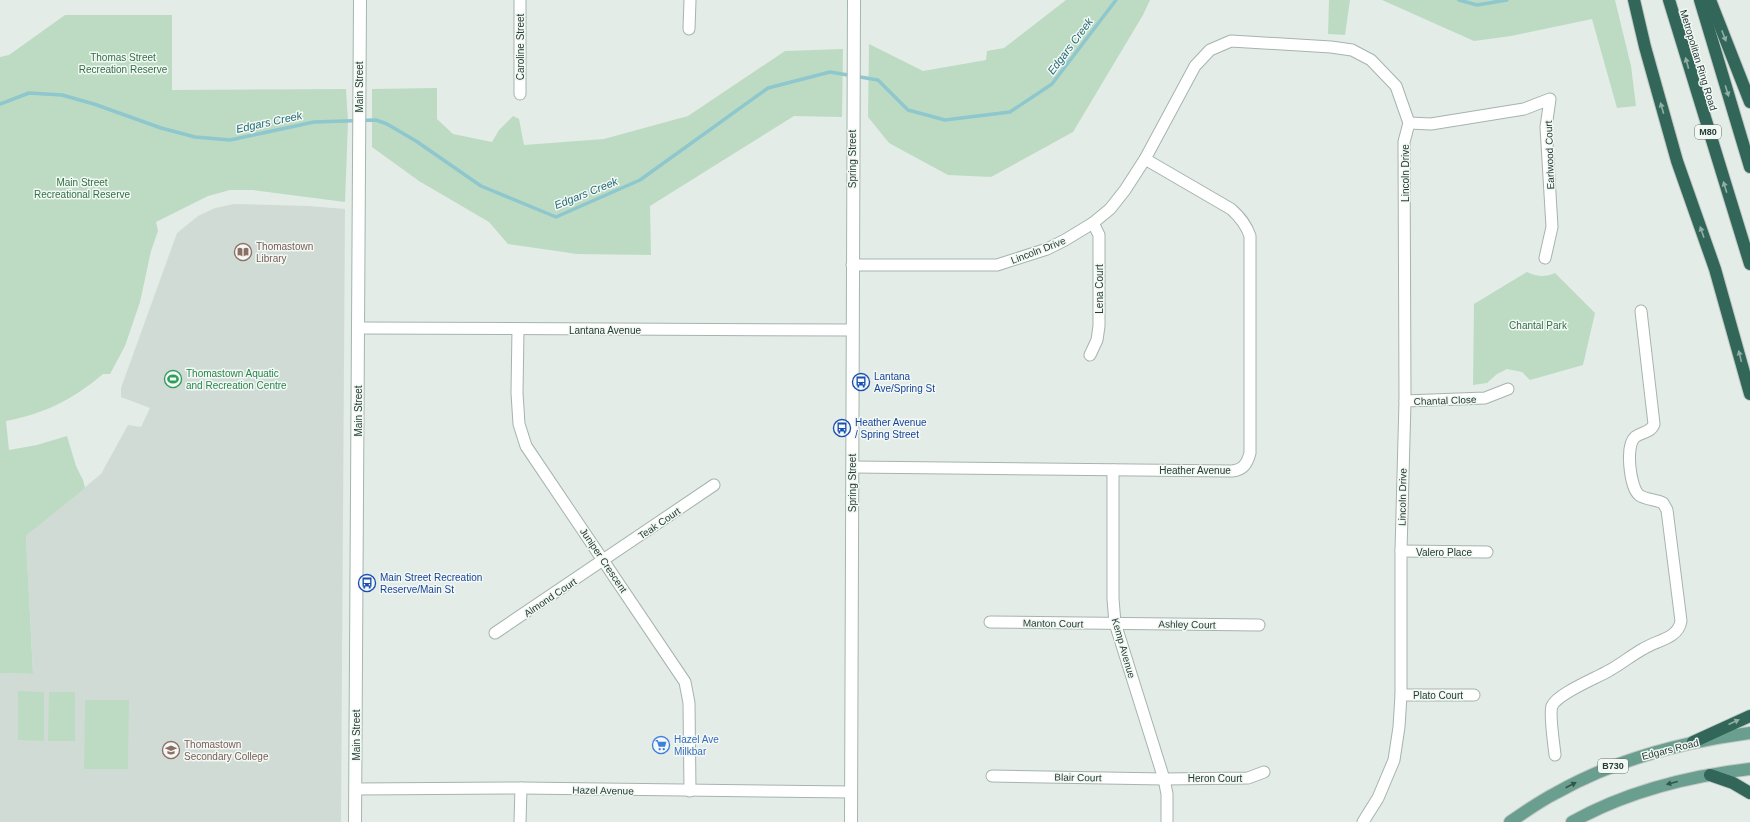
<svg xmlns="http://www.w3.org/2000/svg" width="1750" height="822" font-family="Arial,sans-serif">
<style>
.built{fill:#d1dbd6}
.green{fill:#bddbc3}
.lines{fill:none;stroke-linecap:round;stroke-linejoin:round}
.stream{stroke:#8ec7cd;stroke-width:3.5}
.street-casing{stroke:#a6b4ae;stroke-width:13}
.secondary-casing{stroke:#a2b7ae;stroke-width:14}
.primary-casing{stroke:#c1c8c6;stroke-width:14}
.highway-casing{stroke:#c1c8c6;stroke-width:14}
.street{stroke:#fff;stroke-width:11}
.secondary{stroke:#fff;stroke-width:12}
.primary{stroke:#6a9e8e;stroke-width:12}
.highway{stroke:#316658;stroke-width:12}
.oneway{fill:#92afa6}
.oneway2{fill:#35544a}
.labels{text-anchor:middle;stroke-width:3;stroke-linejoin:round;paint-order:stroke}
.shield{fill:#f3f8f5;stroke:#61746e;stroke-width:1}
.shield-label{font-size:9px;font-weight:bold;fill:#233c34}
.street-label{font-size:10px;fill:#233c34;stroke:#f3f8f5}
.park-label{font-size:10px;fill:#307045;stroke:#f3f8f5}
.education-label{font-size:10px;fill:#785e54;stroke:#f3f8f5;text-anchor:start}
.leisure-label{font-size:10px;fill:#27864d;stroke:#f3f8f5;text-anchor:start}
.transit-label{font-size:10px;fill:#164399;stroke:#f3f8f5;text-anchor:start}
.shop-label{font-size:10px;fill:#366cbe;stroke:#f3f8f5;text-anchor:start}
.water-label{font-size:11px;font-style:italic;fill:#216b74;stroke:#f3f8f5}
</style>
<rect width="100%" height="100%" fill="#e3ece7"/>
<path class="built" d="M234,204L309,206L345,209L341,822H0V673L33,674L26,536L101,474L128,425L141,427L150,408L121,397V388L177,233L198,216L215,208Z"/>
<g class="green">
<path d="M1066,0H1150L1143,15L1073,132L991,177L948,175L889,143L868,117L869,44L923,71L986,60L987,51L1004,48Z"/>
<path d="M1329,0H1350L1345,35L1328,34Z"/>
<path d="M1382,0H1615L1631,66L1636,106L1617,108L1592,19L1511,36L1474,41Z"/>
<path d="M65,15H172V90L346,89L348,122L345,202L253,190H230L208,196L156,222L158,231L151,251L140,302L125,346L110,374H103C72,400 46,413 6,421L9,450L37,445L67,436L76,466L83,480L85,488L26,536L33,674L0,673V57L9,55Z"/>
<path d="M843,49L842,117L794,116L650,206L651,255L577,254L508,244L489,222L419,181L372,147V89L437,88V119L453,134L492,142L499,130L513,116L519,119L524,145L604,139L688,116L785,51Z"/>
<path d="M1527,272C1537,277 1546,277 1555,273L1595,313L1583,365L1530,380L1522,372L1507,369L1497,374L1487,383L1473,385L1474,304Z"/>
<path d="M18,691L44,692V741L18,740Z"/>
<path d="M49,692H75V741H48Z"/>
<path d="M85,700H129L128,769H84Z"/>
</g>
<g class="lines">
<g class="stream">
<path d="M1459,0L1477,5L1507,0"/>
<path d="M0,104L29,93L62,95L94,104L161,128L195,137L230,140L314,122L376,120L387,124L416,141L481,186L556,217L640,180L768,88L830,72L878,80L908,110L945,120L1010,112L1052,84L1116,0"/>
</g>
<g class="street-casing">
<g id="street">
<path d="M689,29L690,0"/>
<path d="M520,94V0"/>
<path d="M1409,123L1431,124L1524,109L1550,99L1546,127L1552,227L1545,258"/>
<path d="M852,265H997L1047,249L1065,240L1093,223L1110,209L1125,190L1145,159L1195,66L1210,50L1231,41L1331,47L1352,50L1371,60L1396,86L1409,123L1404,142L1405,401L1401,551V695L1399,727L1394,760L1378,798L1363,822"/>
<path d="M358,328L852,330"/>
<path d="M518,329L517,393L519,424L526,446L685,682L689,703L690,791"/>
<path d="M1090,355L1097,340L1099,326V235L1093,223"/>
<path d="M1405,401L1485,398L1508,389"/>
<path d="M853,467L1232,471C1243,470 1247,464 1250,453V236C1246,224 1240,217 1231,209L1145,159"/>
<path d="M1113,470V599L1115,623L1164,779L1167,794V822"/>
<path d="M1401,551L1487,552"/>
<path d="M990,622L1259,625"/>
<path d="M495,633L714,485"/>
<path d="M1401,695H1474"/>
<path d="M1555,755C1554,744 1549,714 1552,706C1558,693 1597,678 1610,670C1621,664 1632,655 1643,649C1657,640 1678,639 1681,621L1667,510L1663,503C1655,499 1646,500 1639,495C1630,487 1625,446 1635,437C1641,432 1651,433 1654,424L1641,311"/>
<path d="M992,776L1164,779L1248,778L1264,772"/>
<path d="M356,789L521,788L851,792"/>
<path d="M520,822L521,788"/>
</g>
</g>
<g class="secondary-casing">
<g id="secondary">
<path d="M355,822L360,0"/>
<path d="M851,822L854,0"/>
</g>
</g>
<g class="primary-casing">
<g id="primary">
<path d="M1510,822C1525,812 1540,801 1556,793C1616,759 1682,742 1750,733"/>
<path d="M1572,822C1626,792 1689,776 1750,769"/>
</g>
</g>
<g class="highway-casing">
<g id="highway">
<path d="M1634,0L1645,47L1677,161L1715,269L1750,394"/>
<path d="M1669,0L1750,264"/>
<path d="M1700,0L1750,167"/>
<path d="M1710,0L1750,102"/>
<path d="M1693,742L1750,716"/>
<path d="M1710,775L1733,783L1750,793"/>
</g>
</g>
<use href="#street" class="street"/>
<use href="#secondary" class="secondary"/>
<use href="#primary" class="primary"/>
<use href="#highway" class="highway"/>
</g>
<defs><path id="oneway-solid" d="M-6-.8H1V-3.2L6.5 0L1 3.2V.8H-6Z"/></defs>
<g class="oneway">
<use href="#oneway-solid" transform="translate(1724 36) rotate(69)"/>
<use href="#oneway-solid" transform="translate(1687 63) rotate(-106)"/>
<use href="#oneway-solid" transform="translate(1727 91) rotate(73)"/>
<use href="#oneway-solid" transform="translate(1662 108) rotate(-106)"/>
<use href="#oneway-solid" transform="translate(1725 187) rotate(-107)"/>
<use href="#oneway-solid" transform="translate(1702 232) rotate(-109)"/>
<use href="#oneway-solid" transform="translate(1740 356) rotate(-104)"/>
<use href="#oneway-solid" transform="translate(1734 722) rotate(-24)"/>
</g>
<g class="oneway2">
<use href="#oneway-solid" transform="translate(1672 783) rotate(166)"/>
<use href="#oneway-solid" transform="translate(1571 785) rotate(-27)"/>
</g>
<defs>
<g id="library-ring" transform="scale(0.9)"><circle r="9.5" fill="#f3f8f5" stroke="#8d6e63" stroke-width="1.5"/><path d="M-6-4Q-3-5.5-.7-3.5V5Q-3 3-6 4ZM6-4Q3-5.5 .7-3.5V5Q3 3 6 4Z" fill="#8d6e63"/></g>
<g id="stadium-ring" transform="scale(0.9)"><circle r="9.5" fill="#f3f8f5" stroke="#2e9e5b" stroke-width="1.5"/><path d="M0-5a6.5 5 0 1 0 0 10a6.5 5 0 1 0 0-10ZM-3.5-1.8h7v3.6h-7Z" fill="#2e9e5b"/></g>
<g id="bus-ring" transform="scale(0.9)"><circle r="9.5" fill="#f3f8f5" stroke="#1a4fb4" stroke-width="1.5"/><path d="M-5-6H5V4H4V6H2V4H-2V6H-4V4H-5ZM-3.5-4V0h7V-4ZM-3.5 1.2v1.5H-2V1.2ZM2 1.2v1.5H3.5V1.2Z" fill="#1a4fb4"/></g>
<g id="supermarket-ring" transform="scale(0.9)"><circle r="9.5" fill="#f3f8f5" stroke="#3f7fe0" stroke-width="1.5"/><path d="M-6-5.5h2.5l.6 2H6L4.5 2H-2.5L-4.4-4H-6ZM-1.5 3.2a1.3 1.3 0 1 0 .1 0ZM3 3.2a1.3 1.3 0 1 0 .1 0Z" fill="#3f7fe0"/></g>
<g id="school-ring" transform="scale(0.9)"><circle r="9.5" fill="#f3f8f5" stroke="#8d6e63" stroke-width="1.5"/><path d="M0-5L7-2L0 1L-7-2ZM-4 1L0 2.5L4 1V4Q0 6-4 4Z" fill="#8d6e63"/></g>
</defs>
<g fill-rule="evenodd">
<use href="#library-ring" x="243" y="252"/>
<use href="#stadium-ring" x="173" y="379"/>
<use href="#bus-ring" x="861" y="382"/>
<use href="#bus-ring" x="842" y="428"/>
<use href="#bus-ring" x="367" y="583"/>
<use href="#supermarket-ring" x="661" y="745"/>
<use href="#school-ring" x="171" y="750"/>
</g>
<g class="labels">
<g class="shield">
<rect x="1695" y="125" width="26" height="14" rx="3"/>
<rect x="1598" y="759" width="30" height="14" rx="3"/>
</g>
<g class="shield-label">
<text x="1708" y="135">M80</text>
<text x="1613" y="769">B730</text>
</g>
<g class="street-label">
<text transform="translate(520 47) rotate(-90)" y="4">Caroline Street</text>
<text transform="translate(1699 60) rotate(73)" y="4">Metropolitan Ring Road</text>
<text transform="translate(359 87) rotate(-90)" y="4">Main Street</text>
<text transform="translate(1549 155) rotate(-92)" y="4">Earlwood Court</text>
<text transform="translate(852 159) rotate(-90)" y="4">Spring Street</text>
<text transform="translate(1405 173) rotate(-90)" y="4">Lincoln Drive</text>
<text transform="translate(1038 250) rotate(-21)" y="4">Lincoln Drive</text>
<text transform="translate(1099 289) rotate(-90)" y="4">Lena Court</text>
<text x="605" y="334">Lantana Avenue</text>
<text transform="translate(1445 400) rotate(-2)" y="4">Chantal Close</text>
<text transform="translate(358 411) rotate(-90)" y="4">Main Street</text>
<text x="1195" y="474">Heather Avenue</text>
<text transform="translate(852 483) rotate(-90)" y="4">Spring Street</text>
<text transform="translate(1402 497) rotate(-89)" y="4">Lincoln Drive</text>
<text transform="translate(659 523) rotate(-34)" y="4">Teak Court</text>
<text x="1444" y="556">Valero Place</text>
<text transform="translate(604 560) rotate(56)" y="4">Juniper Crescent</text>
<text transform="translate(550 597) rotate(-34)" y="4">Almond Court</text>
<text transform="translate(1053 623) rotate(1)" y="4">Manton Court</text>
<text transform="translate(1187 624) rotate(1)" y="4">Ashley Court</text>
<text transform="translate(1124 648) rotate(74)" y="4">Kemp Avenue</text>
<text x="1438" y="699">Plato Court</text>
<text transform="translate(356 735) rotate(-90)" y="4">Main Street</text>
<text transform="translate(1670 749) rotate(-14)" y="4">Edgars Road</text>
<text transform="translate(1078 777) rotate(1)" y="4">Blair Court</text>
<text x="1215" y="782">Heron Court</text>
<text transform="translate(603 790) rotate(1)" y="4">Hazel Avenue</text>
</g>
<g class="park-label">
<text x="123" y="61">Thomas Street<tspan x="123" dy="12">Recreation Reserve</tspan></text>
<text x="82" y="186">Main Street<tspan x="82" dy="12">Recreational Reserve</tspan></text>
<text x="1538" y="329">Chantal Park</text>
</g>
<g class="education-label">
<text x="256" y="250">Thomastown<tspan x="256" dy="12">Library</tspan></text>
<text x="184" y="748">Thomastown<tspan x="184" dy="12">Secondary College</tspan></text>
</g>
<g class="leisure-label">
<text x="186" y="377">Thomastown Aquatic<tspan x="186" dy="12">and Recreation Centre</tspan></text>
</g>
<g class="transit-label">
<text x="874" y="380">Lantana<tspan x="874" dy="12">Ave/Spring St</tspan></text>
<text x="855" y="426">Heather Avenue<tspan x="855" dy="12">/ Spring Street</tspan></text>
<text x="380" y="581">Main Street Recreation<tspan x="380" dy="12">Reserve/Main St</tspan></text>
</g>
<g class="shop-label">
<text x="674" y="743">Hazel Ave<tspan x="674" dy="12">Milkbar</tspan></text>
</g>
<g class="water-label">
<text transform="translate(1070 46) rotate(-53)" y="4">Edgars Creek</text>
<text transform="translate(269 122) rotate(-12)" y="4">Edgars Creek</text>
<text transform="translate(586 193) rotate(-22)" y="4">Edgars Creek</text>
</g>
</g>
</svg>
